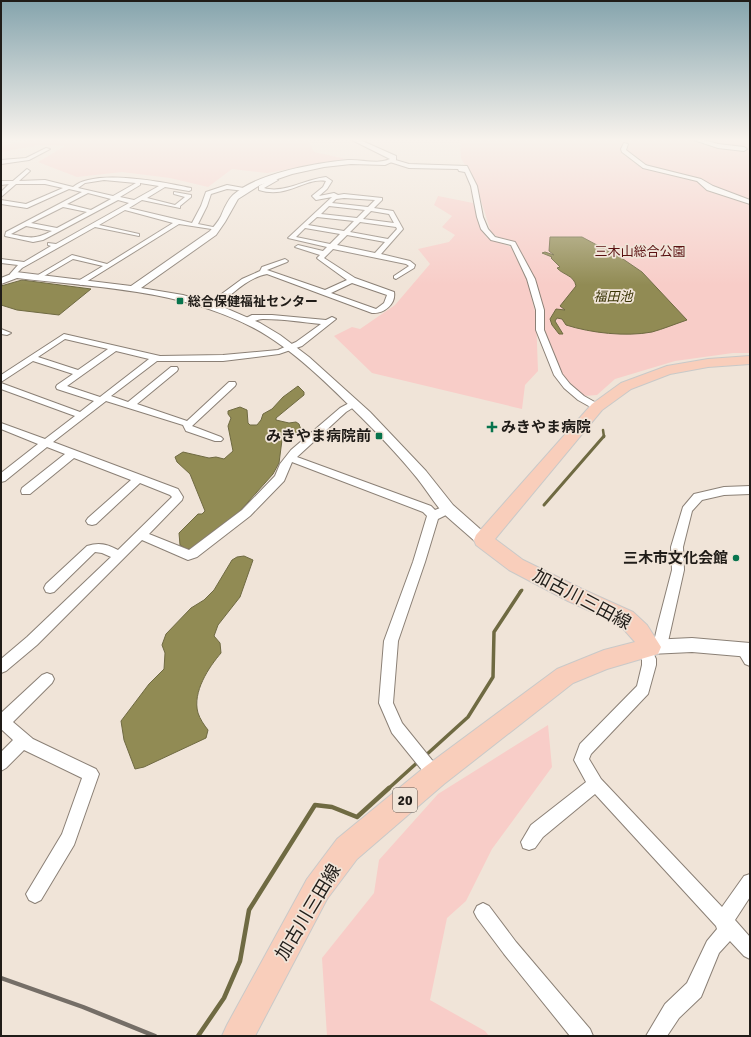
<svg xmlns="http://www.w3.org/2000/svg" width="751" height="1037" font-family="Signika,'Noto Sans JP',sans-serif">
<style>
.green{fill:#f8cdc8}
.water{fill:#918b54;stroke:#6f6a42}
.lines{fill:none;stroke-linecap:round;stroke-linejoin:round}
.stream-far3{stroke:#6f6a42;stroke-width:2.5}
.stream-far2{stroke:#6f6a42;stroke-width:3}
.stream-far1{stroke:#6f6a42;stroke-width:3.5}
.stream{stroke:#6f6a42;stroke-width:4.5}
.minor-casing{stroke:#8b8076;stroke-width:2}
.tertiary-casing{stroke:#8b8076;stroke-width:2}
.primary-casing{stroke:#c9c9c8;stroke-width:2}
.minor{fill:#fff;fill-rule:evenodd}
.tertiary{fill:#fff;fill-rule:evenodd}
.primary{fill:#f9cebb;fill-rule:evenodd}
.rail{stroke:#756e67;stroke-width:4.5}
.poi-dot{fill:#08744d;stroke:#f0e4d8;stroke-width:1.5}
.labels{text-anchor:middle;stroke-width:3.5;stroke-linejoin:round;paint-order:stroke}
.far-park-label{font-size:13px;fill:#5b1212;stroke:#f0e4d8}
.far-water-label{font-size:13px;font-style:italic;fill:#3a3506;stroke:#f0e4d8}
.far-poi-label{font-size:13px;font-weight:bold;fill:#201c18;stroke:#f0e4d8;text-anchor:start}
.shield{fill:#f0e4d8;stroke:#5e5852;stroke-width:1}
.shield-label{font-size:14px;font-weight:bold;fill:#201c18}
.poi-label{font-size:15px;font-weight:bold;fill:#201c18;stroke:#f0e4d8;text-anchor:end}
.near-street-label{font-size:18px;fill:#201c18;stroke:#f0e4d8}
</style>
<rect width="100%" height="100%" fill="#f0e4d8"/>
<g class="green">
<path d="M30,140H308L314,152L346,159L267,173L232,169L208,187L170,178L122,172L77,177L38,162L65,146L40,145L1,152V146Z"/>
<path d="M460,140H750V353H733L675,361L615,379L597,395L584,396L561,374L543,325L534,278L516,243L500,239L491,232L476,185L461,158Z"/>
<path d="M438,196L473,203L486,237L511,247L527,279L536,316L538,371L525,385L522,409L372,373L334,336L352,327L360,329L395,305L430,264L418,249L449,242L455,235L442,227L452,216L434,205Z"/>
<path d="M548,725L552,767L492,849L466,901L447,918L430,1000L485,1031L489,1036H327L322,958L374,893L379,860L438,794Z"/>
</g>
<g class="water">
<path d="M550,237H582L623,259L642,272L687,320C675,324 663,329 652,332C626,337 591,333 566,325L562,319L557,318L555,321L563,334H559L552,325L550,319L556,309L565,310L560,306L576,286C574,275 563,275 557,268L560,267L551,258L552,257L542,253L545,252L554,255L549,251Z"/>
<path d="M22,280L91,289L59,315L17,310L1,305V286Z"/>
<path d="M298,386L304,392V395L276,418V420L289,423L296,422L299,424L301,430L282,440L279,463L273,474L240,511L190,549H187L180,545L179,533L198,514H202L205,511L190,474L177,462L175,457L183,452L209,458L216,457L224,459L233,451L228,426L231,418L228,414V411L240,407L247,410L248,423L250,425H257L261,420L263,414L272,409L283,397Z"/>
<path d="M244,556L253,560L240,597L218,625L214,636L220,643L221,653C209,667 192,692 198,713C200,719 204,725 208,730L206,738L144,767L135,769L124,740L121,721L149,684L164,669L165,653L162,645L166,634L191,608L204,600L214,590L232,560L237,557Z"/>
</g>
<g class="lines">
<path class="stream-far3" d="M603,430L604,437"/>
<g class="stream-far2">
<path d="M544,505L604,436"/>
<path d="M520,592L522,590"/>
</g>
<g class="stream-far1">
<path d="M425,756L468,717L493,677L494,632L521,591"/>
<path d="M388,789L419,761"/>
</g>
<path class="stream" d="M198,1036L224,998L240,961L249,910L315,805L332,807L357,817L389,788"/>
<g class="minor-casing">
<g id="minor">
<path d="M624,143L628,144L626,150L647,166V168H643L622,152L621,149Z"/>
<path d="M46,148L50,149L29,160L1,164V160L26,158Z"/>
<path d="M392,159L409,164L467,166L477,186L483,217L488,229L495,237L515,242L535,279L544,310V330L562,374L570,384L584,396L600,405L602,407L600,409H594L578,400L564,388L554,375L536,330V310L527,279L511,245L491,240L481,229L477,217L471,186L465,172L459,171L458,169L409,168L390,162L389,161Z"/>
<path d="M27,169L30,171L19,181L45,180L73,187C94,168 164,182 191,188V190L189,191L165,187L147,198L175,205L185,197L174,194V192L191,195V197L180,206V208L142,200L129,208L192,223L201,206L206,192L227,185L249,189L246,191L227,189L211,194L207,206L198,224L218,228V230L179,224L81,285L77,283L78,281L103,266L73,259L39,279H35L33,278L72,255L107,264L173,223L125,210L99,225L139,234V236L95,227L22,268L14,276H10V274L18,265L1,263V259L24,262L51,246L48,245V243L56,244L129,203L118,200L43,240L33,242L5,236L6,232L82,192L69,189L27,208L1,204V200L26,204L63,188L45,184H16L1,197V192L9,184L1,185V181H13ZM104,180L136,183L113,196L78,188L85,183ZM140,183L159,186L134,200L120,197L140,185ZM88,193L111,199L91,210L67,204ZM63,207L87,212L57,228L31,223ZM26,226L52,231C34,240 30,238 11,234Z"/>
<path d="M272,177L278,180L264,188C284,194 305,179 326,177L332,181L327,189L319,196L334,193L338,195L344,194L382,198V200L374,208L393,211L403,229L381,254L410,261L415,265L414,268L396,279L394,278V276L409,266L406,264L333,249L324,258L355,278L394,292C396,304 384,314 372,313L267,274C246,278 231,296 214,308H208V304L242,279L260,271L262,267L285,259L288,261L287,262L267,270L325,290L347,280L318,259L317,258L320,255L295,247L298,245L323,251L327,247L288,238L332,197L316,200L312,196L323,187L326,181C305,177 288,199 259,190V186L270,180L269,179ZM344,198L375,200L368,207L332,203L336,199ZM329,206L365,210L357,218L321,214ZM371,211L389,214L394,223L363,219ZM317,217L354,221L344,231L308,225ZM360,222L396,227L397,229L388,239L350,232ZM305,228L340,234L330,244L296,237ZM347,235L385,242L375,253L337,245ZM352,283L387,295L384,303L376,309L331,293Z"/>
<path d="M252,315H272L326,320L332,317L336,319L302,346L279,354L223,361H157L111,396L128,402L171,367H177L178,369L177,371L137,404L187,421L229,382H235L236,384L235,386L192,426L221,437L223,439L221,441H215L186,431L183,425L106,401L53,442L178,489L183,497L182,500L149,534L189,550L242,510L275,476L280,464L291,450L340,408L351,402H357L359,404L346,412L297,457L431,506L435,510L448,505L452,506L453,509L452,512L438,519L425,562L398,641L393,703L402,723L440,770L443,775L440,780L435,783L430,780L392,733L379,703L384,641L413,562L427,516L423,512L292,462L284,481L250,516L197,557L188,560L142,540L37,645L6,671L1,673V659L27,637L111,557L102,553L95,552L54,592L50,593L46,592L44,588L46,584L87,546C99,542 107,544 118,550L172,497L170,495L140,483L96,524L92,525L88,524L86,521L88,518L131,480L74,458L30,494H22L21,491L22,488L65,454L47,447L5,481L1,482V473L38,444L1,429V423L45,439L75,416L1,389V383L80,412L94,401L57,389L56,387L57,385L73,374L33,361L1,382V375L64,334L160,356L223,355L278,350L296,342L321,324C302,322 282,319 263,319C256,319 251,324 244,323V319ZM65,339L108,349L78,370L38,357ZM116,351L149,359L100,397L67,386Z"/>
<path d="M1,329L11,333L7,335L1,334Z"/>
<path d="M750,486V494L724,495L702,500L692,511L683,547L684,570L667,646L665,650L660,652L655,650L653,646L658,624L672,570L671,547L683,507L694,494L724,487Z"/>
<path d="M644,642L649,644L656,659V665L648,694L591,754L589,759L601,779L722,907L744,876L750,874V897L735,920L750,937V959L744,956L730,941L719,953L701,997L679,1018L667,1036H646L665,1004L687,983L707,941L717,929L716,926L595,794L543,837L535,848L529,850L523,848L521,842L531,825L586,782L574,760L580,744L637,686L642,665V659L637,648L639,644Z"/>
<path d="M743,643C751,647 750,657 750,666L745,664L736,649L738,645Z"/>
<path d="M47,673L52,675L54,679L52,683L13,722L33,739L96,769L99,774L74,845L41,900L35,903L29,900L26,894L62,834L82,778L24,750L6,768L1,771V752L13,740L1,729V713L42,675Z"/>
<path d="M483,903L489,906L516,942L590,1029L593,1036H570L504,954L477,918L474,912L477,906Z"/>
</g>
</g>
<g class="tertiary-casing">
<g id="tertiary">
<path d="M352,140H360L396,156V160L385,165L351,164L324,167L292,174L260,185L238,199L225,222L216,235L141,288L183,295L223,307L260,323L280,335L309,357L370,412L426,471L453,505L488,536L490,540L488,544L483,546L478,544C467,534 455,524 444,514C434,503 426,489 417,478C400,457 380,436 361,417C330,386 291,347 252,327C180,290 96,287 17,278L1,284V278L16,272L131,286L210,231C214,226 218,222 221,216C224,209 227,201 233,195C257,173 316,163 348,160C361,159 378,165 390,159Z"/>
<path d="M694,140H704L718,144L744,147L747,149L744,151L718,148Z"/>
<path d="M645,165L701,179L713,186L750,200V204L707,190L697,181L643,168V166Z"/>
<path d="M692,638L750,643V657L692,652L650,654L644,652L642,647L644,642L650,640Z"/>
</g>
</g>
<g class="primary-casing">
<path id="primary" d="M750,356V364L708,367L670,374L631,389L602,410L495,539L523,560L582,589L633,612L647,625L661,647L658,654L607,669L573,683L444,784L357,859L327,899L255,1036H222L227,1025L307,879L337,839L426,766L557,669L604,650L635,642L619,624L568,601L509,570L476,545L474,540L476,535L592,404L621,383L667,366L708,359Z"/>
</g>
<use href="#minor" class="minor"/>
<use href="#tertiary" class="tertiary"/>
<use href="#primary" class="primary"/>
<path class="rail" d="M1,978L83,1007L155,1036"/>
</g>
<linearGradient id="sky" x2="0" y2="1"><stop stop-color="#85a4ad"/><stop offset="0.49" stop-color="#f8f3ed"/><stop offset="1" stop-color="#f8f3ed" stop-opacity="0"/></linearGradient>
<rect width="751" height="285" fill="url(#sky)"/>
<g class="poi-dot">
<rect x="176" y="297" width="8" height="8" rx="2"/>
<path d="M490 421h4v4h4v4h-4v4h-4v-4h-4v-4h4z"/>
<rect x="375" y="432" width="8" height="8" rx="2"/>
<circle cx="736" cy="558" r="4"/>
</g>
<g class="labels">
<g class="far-park-label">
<text x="640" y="256">三木山総合公園</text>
</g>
<g class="far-water-label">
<text x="613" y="301">福田池</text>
</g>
<g class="far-poi-label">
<text x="188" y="306">総合保健福祉センター</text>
</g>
<rect class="shield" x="393" y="788" width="24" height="24" rx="3"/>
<g class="shield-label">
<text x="405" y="805">20</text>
</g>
<g class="poi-label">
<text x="501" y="432" text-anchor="start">みきやま病院</text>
<text x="371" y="441">みきやま病院前</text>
<text x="728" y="563">三木市文化会館</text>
</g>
<g class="near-street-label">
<text transform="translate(582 599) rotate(28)" y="6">加古川三田線</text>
<text transform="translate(308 912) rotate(-59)" y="6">加古川三田線</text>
</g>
</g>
<rect width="751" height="1037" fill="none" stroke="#201c18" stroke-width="4"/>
</svg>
